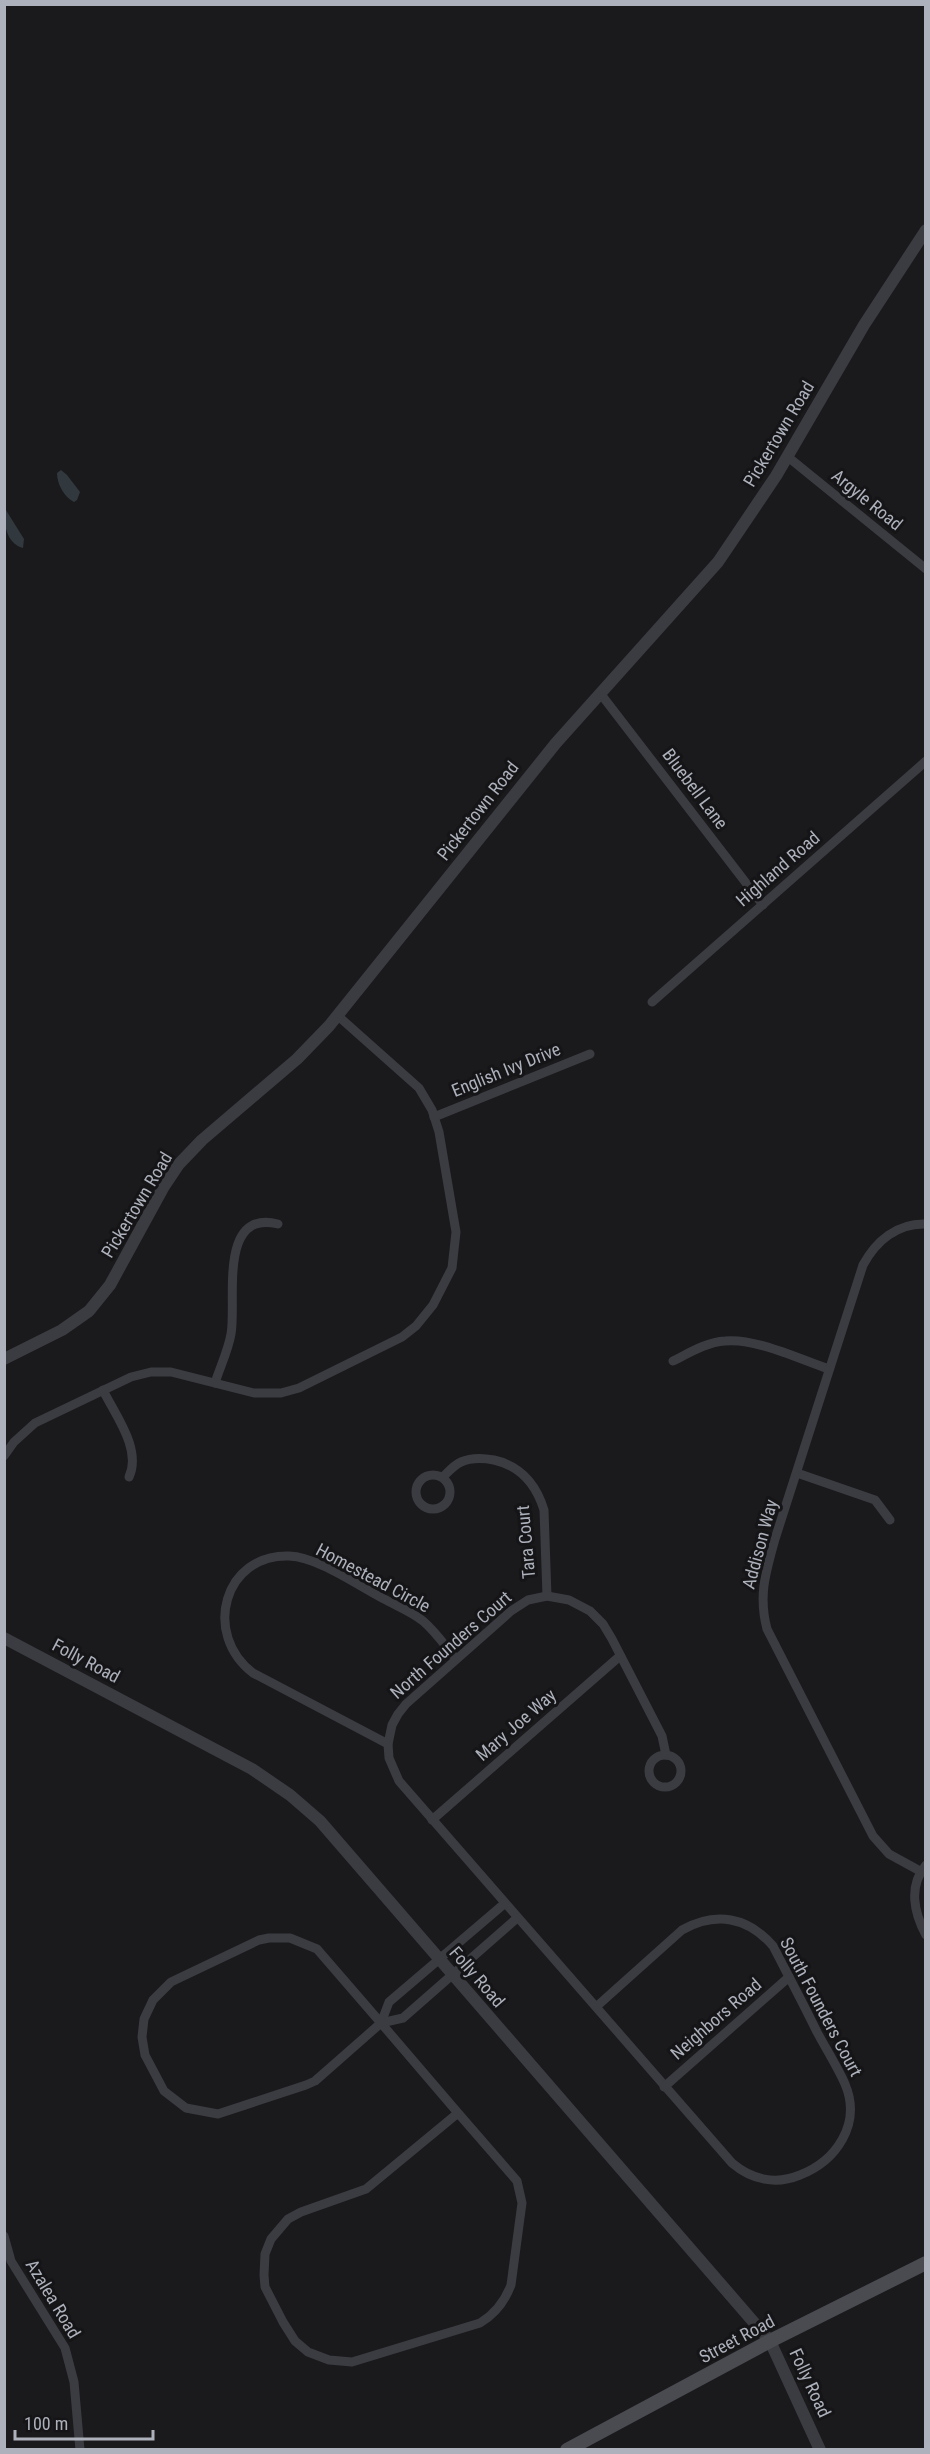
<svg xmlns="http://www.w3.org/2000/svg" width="930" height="2454" font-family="'Roboto Condensed',sans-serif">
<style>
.water{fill:#31393f}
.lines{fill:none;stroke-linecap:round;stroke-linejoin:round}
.minor{stroke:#3b3c41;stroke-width:9}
.tertiary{stroke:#3b3c41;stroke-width:12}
.secondary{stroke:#494b51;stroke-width:14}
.labels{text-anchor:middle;stroke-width:6;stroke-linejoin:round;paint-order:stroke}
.street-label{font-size:18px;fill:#adb1bb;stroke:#151517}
</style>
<rect width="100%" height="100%" fill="#1a1a1c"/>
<g class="water">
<path d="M61,470L67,475L80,492L77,500L74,502C64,497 57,484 57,473Z"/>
<path d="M4,507L24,539L23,548C5,543 4,522 4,507Z"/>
</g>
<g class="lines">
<g class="minor">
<path d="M788,457L926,569"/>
<path d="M600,693L763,905"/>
<path d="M652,1002L926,761"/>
<path d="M434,1117L590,1054"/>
<path d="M673,1361C689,1353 707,1342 725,1341C756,1338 799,1359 829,1369"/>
<path d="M215,1383C220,1367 228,1351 231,1334C237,1303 217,1209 278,1224"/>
<path d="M103,1390C115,1415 142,1449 129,1477"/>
<path d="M4,1456L14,1442L35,1423L131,1377L151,1372H171L254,1393H281L299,1388L402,1337L416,1326L433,1305L452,1268L456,1232L439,1132L432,1110L419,1088L338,1016"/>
<path d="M797,1473L875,1500L890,1520"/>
<circle cx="433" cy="1492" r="17"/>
<path d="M443,1477C448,1472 454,1465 461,1462C470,1458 483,1458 494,1460C521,1466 536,1484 544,1510L547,1596"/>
<path d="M388,1744L253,1673C202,1634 224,1554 289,1556C318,1557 357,1585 384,1599C397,1606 412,1612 423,1621C436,1632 446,1647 456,1659"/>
<circle cx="665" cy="1771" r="16"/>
<path d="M432,1820L620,1656"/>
<path d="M926,1865C908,1886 914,1913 926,1935"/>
<path d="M920,1871L889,1854L873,1836L767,1629C758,1595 766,1572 775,1539L863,1265C876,1241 897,1223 926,1224"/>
<path d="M596,2007L682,1930C716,1911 748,1917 773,1946C788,1975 803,2003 817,2032C826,2049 837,2066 845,2084C862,2124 836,2161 800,2175C776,2185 752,2180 732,2163L399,1781L389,1758L388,1744L392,1725L398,1714L406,1704L511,1611L528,1600L547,1596L569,1600L590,1611L603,1624L612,1639L662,1736L666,1755"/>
<path d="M381,2023L389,2002L504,1904"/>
<path d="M664,2087L789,1977"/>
<path d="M458,2113L366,2189L301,2212L288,2219L271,2239L265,2254L264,2275L265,2287L283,2322L295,2341L308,2352L329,2360L352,2362L480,2323C495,2314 505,2301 511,2285L522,2203L517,2181L458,2113L381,2023L317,1949L290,1938H269L259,1940L171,1982L153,2000L144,2019L142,2037L145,2055L164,2091L186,2108L218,2114L306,2085L315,2081L381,2023L403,2018L517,1918"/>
<path d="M4,2236L11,2261L65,2348L74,2382L80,2450"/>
</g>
<g class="tertiary">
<path d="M4,1359L62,1330L89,1311L110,1285L163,1188L179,1164L202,1140L297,1059L329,1026L556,743L718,562L776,476L864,325L926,230"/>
<path d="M4,1638L252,1769L290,1795L320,1821L770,2341L820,2450"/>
</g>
<path class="secondary" d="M567,2450L770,2341L926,2263"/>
</g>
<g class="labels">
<g class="street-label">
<text transform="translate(779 434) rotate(-59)" y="6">Pickertown Road</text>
<text transform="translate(867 500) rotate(39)" y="6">Argyle Road</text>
<text transform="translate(695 789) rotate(53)" y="6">Bluebell Lane</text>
<text transform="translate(478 811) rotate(-52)" y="6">Pickertown Road</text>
<text transform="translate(778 869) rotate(-41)" y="6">Highland Road</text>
<text transform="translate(506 1070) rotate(-22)" y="6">English Ivy Drive</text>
<text transform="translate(137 1205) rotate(-59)" y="6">Pickertown Road</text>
<text transform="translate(526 1542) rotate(-95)" y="6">Tara Court</text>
<text transform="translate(760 1544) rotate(-75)" y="6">Addison Way</text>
<text transform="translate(373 1578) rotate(28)" y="6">Homestead Circle</text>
<text transform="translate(451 1645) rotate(-41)" y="6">North Founders Court</text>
<text transform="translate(86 1661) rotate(28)" y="6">Folly Road</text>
<text transform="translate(516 1725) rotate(-41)" y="6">Mary Joe Way</text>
<text transform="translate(477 1977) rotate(49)" y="6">Folly Road</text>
<text transform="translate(821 2007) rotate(62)" y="6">South Founders Court</text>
<text transform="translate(716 2019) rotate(-41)" y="6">Neighbors Road</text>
<text transform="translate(53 2299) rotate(59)" y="6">Azalea Road</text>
<text transform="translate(737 2339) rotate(-28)" y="6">Street Road</text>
<text transform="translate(810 2383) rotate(65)" y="6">Folly Road</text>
</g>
</g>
<rect width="930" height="2454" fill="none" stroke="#adb1bb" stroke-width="12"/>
<path d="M15 2430v9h138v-9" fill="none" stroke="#adb1bb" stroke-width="3"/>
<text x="24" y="2430" font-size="18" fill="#adb1bb" stroke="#151517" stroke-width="4.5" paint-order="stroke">100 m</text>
</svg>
